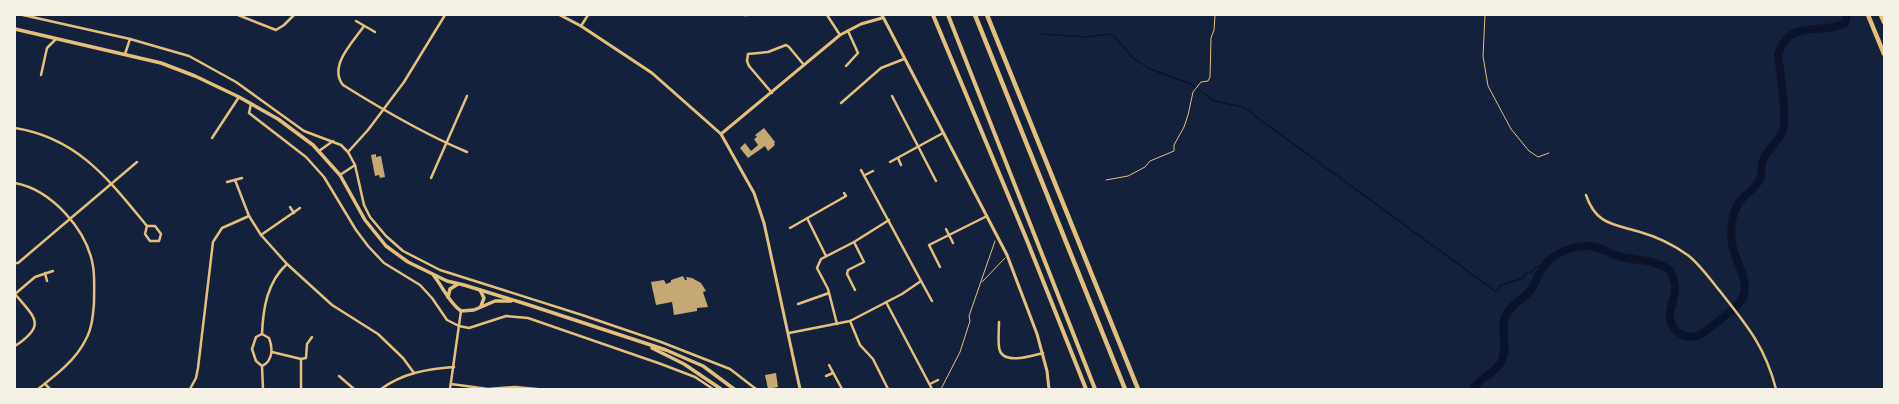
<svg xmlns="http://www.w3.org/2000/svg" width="1899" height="404" font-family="Ubuntu,sans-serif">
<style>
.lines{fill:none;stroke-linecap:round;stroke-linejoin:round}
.stream{stroke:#0b132b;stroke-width:1.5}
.river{stroke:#0b132b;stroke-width:8}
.building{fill:#c6a872}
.path{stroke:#e5c07b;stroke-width:1}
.service{stroke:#e5c07b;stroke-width:1}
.minor{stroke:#e5c07b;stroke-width:2.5}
.tertiary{stroke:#e5c07b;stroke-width:3}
.secondary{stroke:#e5c07b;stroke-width:3.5}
.trunk{stroke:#e5c07b;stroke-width:4}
.motorway{stroke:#e5c07b;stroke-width:4.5}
</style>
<rect width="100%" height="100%" fill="#14213d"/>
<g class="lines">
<path class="stream" d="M1042,34L1087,37L1110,34L1116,38L1132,57L1150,69L1191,84L1214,101L1243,107L1495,291L1499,290V286L1523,278L1527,272H1532L1536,267L1546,264"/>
<path class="river" d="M1473,389C1480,377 1495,374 1501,362C1509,346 1500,328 1505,317C1510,305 1522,300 1530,291C1536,284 1538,274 1543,267C1554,252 1578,243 1595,247C1604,249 1612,255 1621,257C1640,261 1653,259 1670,270C1672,274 1674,280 1675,284C1677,297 1670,304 1670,314C1669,332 1689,343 1703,333C1712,326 1737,308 1742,299C1751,283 1735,260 1732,244C1731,235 1731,225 1733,217C1738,195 1750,196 1759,181C1763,174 1760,165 1764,158C1769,148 1779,141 1783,130C1787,119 1780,70 1778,55C1790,17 1820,36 1845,23L1847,15"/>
</g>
<g class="building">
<path d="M764,128L775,142L774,144L775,145L768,151L765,146L748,158L740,148L745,143L751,151L758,145L754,139L757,137L755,135Z"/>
<path d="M376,154V157L381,156L385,177L380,178L379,175L375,176L371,155Z"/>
<path d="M683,276L685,280H687L686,277L692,278L701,283L706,291L703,292L708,307L697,308V311L674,315L672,302L656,305L651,282L664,280L666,284L671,282V280Z"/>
<path d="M776,373L778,387L768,389L765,375Z"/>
</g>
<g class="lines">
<g class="path">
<path d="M1106,180L1128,176L1145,167L1150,161L1174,151V145L1184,127L1188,115L1193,92L1201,82L1208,81L1210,77L1211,38L1214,30L1215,15"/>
<path d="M982,282L1005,258"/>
<path d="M941,389L960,352L970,321L969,316L995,241"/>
</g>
<path class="service" d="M1485,15L1483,56L1488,86L1511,129L1529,151L1538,157L1549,153"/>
<g class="minor">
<path d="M23,15L130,39L189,56L236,82L304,131L341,145L348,152L355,165L364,205L370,217L386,236L403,251L440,270L582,315L661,342L730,369L756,389"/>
<path d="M238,15L276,30L284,25L294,15"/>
<path d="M744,15H747"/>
<path d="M827,15L840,35"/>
<path d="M356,21L375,32"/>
<path d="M364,26C353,42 328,66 343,85C383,110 424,134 467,152"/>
<path d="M581,26L588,15"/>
<path d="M125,54L130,39"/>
<path d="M846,66L858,53L848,31"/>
<path d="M41,75L47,48L56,39"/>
<path d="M772,93L749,66L747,61L748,54L768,52L786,45L789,47L804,65"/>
<path d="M892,96L936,181"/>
<path d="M841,103L881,68L904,59"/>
<path d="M251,104L249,113L306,157L324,177L356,230L368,246L384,263L420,285L432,298L447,320L459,326L469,328L506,316L528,318L661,364L695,377L713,389"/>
<path d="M15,128C78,138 109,180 147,226"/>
<path d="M212,138L239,97"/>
<path d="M319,151L333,141"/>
<path d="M348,152L368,130L404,82L445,15"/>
<path d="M898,158L901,165"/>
<path d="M890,162L943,133"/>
<path d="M340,175L355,165"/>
<path d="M865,175L873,171"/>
<path d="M431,178L467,96"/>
<path d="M235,180L249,216L261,235L287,264L332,305L378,334L403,358L414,373"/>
<path d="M227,182L242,178"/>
<path d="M15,183C52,190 87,230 93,266C95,278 94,291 94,303C93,315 92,328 86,339C76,360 56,375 38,389"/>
<path d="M1586,195C1596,225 1614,224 1640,232C1658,237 1674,245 1689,256C1700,265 1710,279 1719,290C1746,324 1765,346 1776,389"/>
<path d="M290,207L294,213"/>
<path d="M807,218L826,256"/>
<path d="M147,226H155L161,234L159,241H150L145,234Z"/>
<path d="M790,228L846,196L844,193"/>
<path d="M946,229L953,243"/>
<path d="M261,235L300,208"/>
<path d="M854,242L864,262L848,270L847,274L855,290"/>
<path d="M15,263H18L137,162"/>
<path d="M940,267L929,245L987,216"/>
<path d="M45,273L47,281"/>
<path d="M921,281L932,301"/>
<path d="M15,294C35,318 47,325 15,346"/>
<path d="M15,294L35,277L53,271"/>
<path d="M886,302L932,389"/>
<path d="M798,304L829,293"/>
<path d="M850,321L860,345L873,359L888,389"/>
<path d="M999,322C999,330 998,339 999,347C1001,366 1031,356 1043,353"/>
<path d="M837,324L828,289L817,268L821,259L854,242L889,220"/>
<path d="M789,333L850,321L902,294L921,281L861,170"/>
<path d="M262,334L269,338C273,348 273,361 262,366L256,361L252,349L256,337Z"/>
<path d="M262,334C263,309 267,282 287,264"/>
<path d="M272,352L301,359L306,358L307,344L312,337"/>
<path d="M829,365L842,389"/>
<path d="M262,366L263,389"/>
<path d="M339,376L354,389"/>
<path d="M826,376L833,373"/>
<path d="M45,384L50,389"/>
<path d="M451,384L488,389L515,387L537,389"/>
<path d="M930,384L938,380"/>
<path d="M190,389L196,378L198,368L213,242L222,228L249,216"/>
<path d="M301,389V359"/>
<path d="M381,389C403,373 427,369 454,367"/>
<path d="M450,389L461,311"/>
</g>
<g class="tertiary">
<path d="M560,15L581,26L652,73L721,134L754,193L764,223L800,389"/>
<path d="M882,15L1007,255L1037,334L1047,371L1049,389"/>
<path d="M721,134L840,35L861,24L882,18"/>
</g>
<g class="secondary">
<path d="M15,29L161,63L195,76L239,97L278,119L313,145L340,175L365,220L386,246L408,262L447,281L464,285L526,304L666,350L703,366L734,389"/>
<path d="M434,276C443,287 449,303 461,311L474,310L495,301H511"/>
<path d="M480,290L484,298L481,306"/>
<path d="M448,297L450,289L458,284"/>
<path d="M652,348L684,364L721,389"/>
</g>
<g class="trunk">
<path d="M933,15L1026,238L1086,389"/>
<path d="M948,15L1095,389"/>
</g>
<g class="motorway">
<path d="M975,15L1125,389"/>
<path d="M987,15L1138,389"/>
<path d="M1868,15L1884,54"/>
<path d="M1881,15L1884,22"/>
</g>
</g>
<rect width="1899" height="404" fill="none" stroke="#f6f1e7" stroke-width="32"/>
</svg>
